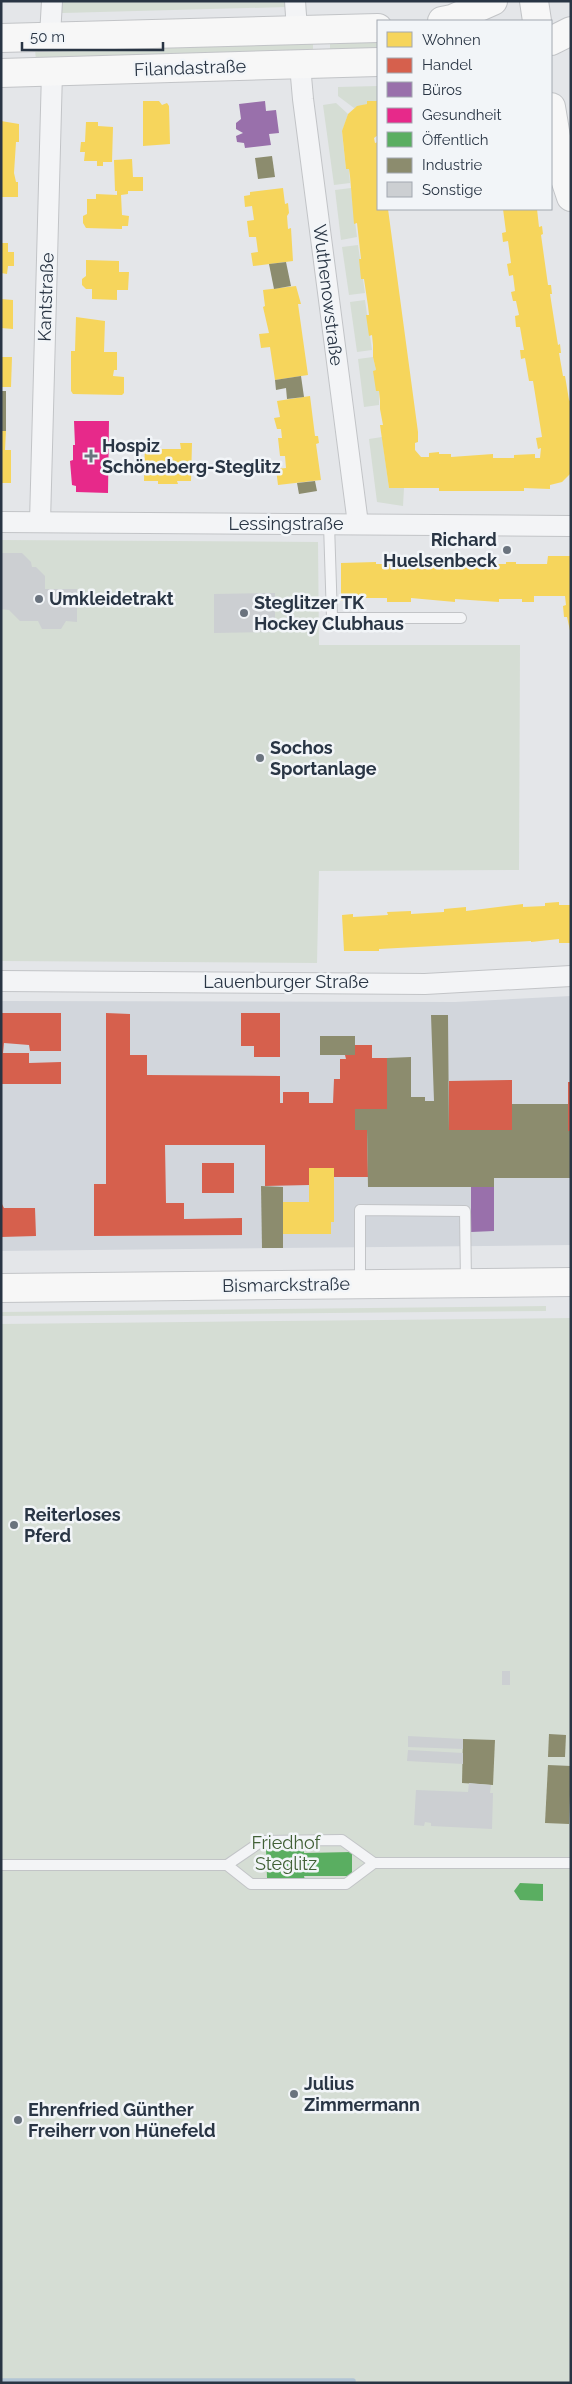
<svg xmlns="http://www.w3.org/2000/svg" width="572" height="2384" font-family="Raleway,sans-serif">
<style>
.built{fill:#d2d6dc}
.green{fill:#d5ddd4}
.homes{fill:#f6d55c}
.shops{fill:#d6604d}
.offices{fill:#9970ab}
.health{fill:#e7298a}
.public{fill:#5aae61}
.industry{fill:#8c8c6e}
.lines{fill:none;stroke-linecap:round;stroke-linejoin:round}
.stream{stroke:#b2c5d5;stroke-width:5.5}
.building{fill:#cccfd2}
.lane-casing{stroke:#c2c4c7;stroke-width:12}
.street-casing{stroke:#c2c4c7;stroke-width:22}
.secondary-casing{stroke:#c2c4c7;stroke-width:30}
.lane{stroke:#f3f4f6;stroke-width:10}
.street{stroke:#f3f4f6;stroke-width:20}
.secondary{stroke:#f7f7f7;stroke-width:28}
.poi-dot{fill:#6a737e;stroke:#f2f5f8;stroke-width:2}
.labels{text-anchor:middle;stroke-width:5;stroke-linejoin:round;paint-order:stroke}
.street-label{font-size:18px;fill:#293544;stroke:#f2f5f8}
.poi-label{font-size:18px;font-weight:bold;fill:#293544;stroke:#f2f5f8;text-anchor:start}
.park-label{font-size:18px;fill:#416036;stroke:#f2f5f8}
</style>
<rect width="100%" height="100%" fill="#e4e6e9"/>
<path class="built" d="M571,996V1245L1,1251V1001L455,1002Z"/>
<g class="green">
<path d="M59,1H286L287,7L63,13H59Z"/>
<path d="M378,40V50L330,51V41Z"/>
<path d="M313,41V52L36,60L35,50Z"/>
<path d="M378,86V101H367V104L354,108L338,96V87Z"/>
<path d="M336,103L348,114L342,132L346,169H349L350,183L334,185L323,105Z"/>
<path d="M351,188L357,237L341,240L335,190Z"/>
<path d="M358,245L365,293L349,295L342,247Z"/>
<path d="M365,300L372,350L357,352L350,302Z"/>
<path d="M373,357L376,370V391H379V405L364,407L358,359Z"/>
<path d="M382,437L389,488H404L403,506L377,502L369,439Z"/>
<path d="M1,540L318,542L319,645H520L519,870L319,871L317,963L1,961Z"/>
<path d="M546,1306V1311L1,1316V1312Z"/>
<path d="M571,1318V2383H1V1324Z"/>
</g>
<g class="homes">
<path d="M143,101H159L162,105L167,103L169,106L170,144L143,146Z"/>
<path d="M367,101H378V135L374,138L375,143L378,142V209H388L418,432V442L415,443V450L421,457H429V453L439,452V454H451V457L493,454V458H514V455L535,454V458H540L541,448L538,449L536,438L542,437L533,381H529L525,358L521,359L520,350H524L520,327H516L515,316L519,315L516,301H513L511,292L515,291L513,275L509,276L507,264L511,263L508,241L503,242L502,233L506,232L503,209H537L539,227L542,226L543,234L541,235L548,285H551L552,294H550L558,345L560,344L561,353H559L563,376H565L569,400L571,402V473L562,482L550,485V489L524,488V491H439V488H389L380,425H383L380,409V401L379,391H376L373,371L376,370L373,357V345L372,335L369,336L366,315H369L368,306L364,279H361L359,259H361L357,223L354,224L350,176L349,169H346L342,131L348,114L357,106L367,104Z"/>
<path d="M1,121L19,124V142H16L14,173L16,182H18V197H1Z"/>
<path d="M86,122H98V126L113,127L112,162H103V166H97V161H84L85,152H80L81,142H85Z"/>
<path d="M132,159L133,177H143V191H128V194L121,195L122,215L129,216L128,226H122V229L86,228L83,223V216L87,214V199H96V194L117,195V191H115L114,160Z"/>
<path d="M283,188L285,204L288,203L289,213L287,216L288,229L291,228L293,261L253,266L251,253L258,252L256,237H249L247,221L254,220L252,206L245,207L244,196L250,195V192Z"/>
<path d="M1,243H8V252H14V266H8L7,274L1,273Z"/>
<path d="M86,260L119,261V272H129L128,290H117V300L92,299V289H86L82,285V279L86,276Z"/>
<path d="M296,286L301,304H298L308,375L275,380L270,347L261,348L259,334L269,333L263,307L265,306L263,290Z"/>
<path d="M1,299L13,300V329L1,328Z"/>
<path d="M76,317L105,321L104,352H117V370H114L113,376L124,377V393L122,395L73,394L71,391V351H75Z"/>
<path d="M1,357H12L11,387H1Z"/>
<path d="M310,396L315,436H318L319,443L316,444L321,480L278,485L276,469L286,468L285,456H280L278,438H282L281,429H277L274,418L280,417L277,401Z"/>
<path d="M1,431H6L5,450H11V483H1Z"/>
<path d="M145,442H155V449H181L180,443H192L191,481H177L178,484H158V481H144Z"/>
<path d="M548,556H571V635L567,617H564L563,606L566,605L565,596H534V602H522V599H499V602L455,599V602L411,598V602H387V598H353L352,601H341V563L376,562V564H416L415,562H427V564L471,562V564H506V562H516V564H547Z"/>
<path d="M559,902V905H571V943H559V939L531,942V941L379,949V951H344L342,915L353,914V917L388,915L387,912L411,911V914L444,912V909L466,907V911L523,904V907L545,906V903Z"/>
<path d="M309,1168H334V1222H331V1234H283V1202H309Z"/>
</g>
<g class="shops">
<path d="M1,1013H61V1051H30L29,1045L4,1043L3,1053H29V1063L61,1062V1084H1Z"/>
<path d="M106,1013L130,1014V1055H147V1075L280,1076V1103H283V1092H309V1103H333L334,1079H340V1059H346L345,1055H355V1045H372V1058H387V1109H355V1130H367L368,1177H334V1168H309V1185L265,1186V1145H165L166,1203H184V1219L242,1218V1235L94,1236V1184H106Z"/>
<path d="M241,1013H280V1057H254V1046H241Z"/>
<path d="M512,1080V1130H449V1081Z"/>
<rect x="568" y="1082" width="3" height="49"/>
<rect x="202" y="1163" width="32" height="30"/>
<path d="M1,1202L4,1208H35L36,1236L1,1237Z"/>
</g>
<g class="offices">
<path d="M265,101L266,111L276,110L279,133L269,134L271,145L245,148L244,143L237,142L236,136L243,133L236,129V123L241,119L239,104Z"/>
<path d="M471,1187H494V1231L471,1232Z"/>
</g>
<path class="health" d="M74,421H109L108,493L76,492V486L72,485L70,461L73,460V445H75Z"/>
<g class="public">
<path d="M266,1849L302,1851V1849H304V1853L352,1852V1876H304L305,1880L302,1878H290V1880L287,1881V1878H275L276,1881H273V1878H267Z"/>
<path d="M520,1883L543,1884V1901L520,1900L514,1891Z"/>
</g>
<g class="industry">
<path d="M272,156L275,177L258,179L255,158Z"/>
<path d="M286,262L291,286L274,289L269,264Z"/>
<path d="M301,376L304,397L287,399L286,388L276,390L275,380Z"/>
<rect x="1" y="391" width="5" height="40"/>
<path d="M315,481L317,491L299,494L297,483Z"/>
<path d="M431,1015H448L449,1130H512V1104H568V1131H571V1178H494V1187H368L367,1130H355V1109H387V1058L411,1057V1097H425V1101H434Z"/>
<rect x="320" y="1036" width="35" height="19"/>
<path d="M261,1186L283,1187V1248H262Z"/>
<path d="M549,1734L566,1735L565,1757H548Z"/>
<path d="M463,1739L495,1740L493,1785L462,1783Z"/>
<path d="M548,1765L571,1766L569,1824L545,1823Z"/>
</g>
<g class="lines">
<path class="stream" d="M1,2381H353"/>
</g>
<g class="building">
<path d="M1,553H22L31,562L32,567H36L45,576V589H77V622L66,621L61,629H42L38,621H20L9,610L1,609Z"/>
<path d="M275,593V632L214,633V594Z"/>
<rect x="502" y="1671" width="8" height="14"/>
<path d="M408,1736L463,1739V1749L408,1747Z"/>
<path d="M408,1750L463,1753V1764L407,1761Z"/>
<path d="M469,1783L491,1785L490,1793H493L492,1829L431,1826V1823L425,1822L424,1826L414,1825L416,1790L468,1792Z"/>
</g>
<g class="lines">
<g class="lane-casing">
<g id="lane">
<path d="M329,524L332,618H461"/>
<path d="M360,1282V1210L465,1211L466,1282"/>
<path d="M1,1865H227L251,1884H346L374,1863H571"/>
<path d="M227,1865L262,1841L342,1840L374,1863"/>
</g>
</g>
<g class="street-casing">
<g id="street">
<path d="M295,1L297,30"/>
<path d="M50,36L52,1"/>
<path d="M300,65L303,99L358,524"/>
<path d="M1,522L571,526"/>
<path d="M40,522L52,72"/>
<path d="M1,981L425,984L571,976"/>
</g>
</g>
<g class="secondary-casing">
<g id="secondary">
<path d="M534,1L537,21"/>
<path d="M442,21L452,19L493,1"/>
<path d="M1,38L378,28"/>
<path d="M551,41L571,31"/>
<path d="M1,73L378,62"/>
<path d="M551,107L561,167L571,197"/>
<path d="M1,1288L571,1282"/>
</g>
</g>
<use href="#lane" class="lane"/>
<use href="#street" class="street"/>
<use href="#secondary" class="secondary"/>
</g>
<g class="poi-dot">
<path d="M88.5 448.5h5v5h5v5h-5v5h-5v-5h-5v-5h5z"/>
<circle cx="507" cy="550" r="5"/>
<circle cx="39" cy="599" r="5"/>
<circle cx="244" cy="613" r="5"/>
<circle cx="260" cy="758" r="5"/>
<circle cx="14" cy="1525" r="5"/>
<circle cx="294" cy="2094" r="5"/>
<circle cx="18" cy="2120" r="5"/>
</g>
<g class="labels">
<g class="street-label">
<text transform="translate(190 68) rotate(-2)" y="6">Filandastraße</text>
<text transform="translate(328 295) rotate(83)" y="6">Wuthenowstraße</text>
<text transform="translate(46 297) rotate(-88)" y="6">Kantstraße</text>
<text x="286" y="530">Lessingstraße</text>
<text x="286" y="988">Lauenburger Straße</text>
<text transform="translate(286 1285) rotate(-1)" y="6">Bismarckstraße</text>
</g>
<g class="poi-label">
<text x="102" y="452">Hospiz<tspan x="102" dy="21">Schöneberg-Steglitz</tspan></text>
<text x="497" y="546" text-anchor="end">Richard<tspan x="497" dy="21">Huelsenbeck</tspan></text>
<text x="49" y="605">Umkleidetrakt</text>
<text x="254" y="609">Steglitzer TK<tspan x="254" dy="21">Hockey Clubhaus</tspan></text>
<text x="270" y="754">Sochos<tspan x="270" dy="21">Sportanlage</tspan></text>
<text x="24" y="1521">Reiterloses<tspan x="24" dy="21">Pferd</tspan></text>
<text x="304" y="2090">Julius<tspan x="304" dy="21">Zimmermann</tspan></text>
<text x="28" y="2116">Ehrenfried Günther<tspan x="28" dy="21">Freiherr von Hünefeld</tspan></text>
</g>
<g class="park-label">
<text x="286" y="1849">Friedhof<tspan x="286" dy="21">Steglitz</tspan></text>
</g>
</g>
<rect width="572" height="2384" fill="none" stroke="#293544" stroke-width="5"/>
<rect x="377" y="20" width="175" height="190" fill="#f2f5f8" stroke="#a2a8b0"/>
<rect x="387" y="32" width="25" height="15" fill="#f6d55c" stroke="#a2a8b0"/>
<text x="422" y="45" font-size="15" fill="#293544">Wohnen</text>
<rect x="387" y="58" width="25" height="15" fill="#d6604d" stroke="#a2a8b0"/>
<text x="422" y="70" font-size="15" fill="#293544">Handel</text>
<rect x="387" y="82" width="25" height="15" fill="#9970ab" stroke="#a2a8b0"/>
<text x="422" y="95" font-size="15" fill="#293544">Büros</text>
<rect x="387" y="108" width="25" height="15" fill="#e7298a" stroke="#a2a8b0"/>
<text x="422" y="120" font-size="15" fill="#293544">Gesundheit</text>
<rect x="387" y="132" width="25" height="15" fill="#5aae61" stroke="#a2a8b0"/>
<text x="422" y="145" font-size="15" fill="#293544">Öffentlich</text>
<rect x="387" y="158" width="25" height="15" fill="#8c8c6e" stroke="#a2a8b0"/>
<text x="422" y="170" font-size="15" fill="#293544">Industrie</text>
<rect x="387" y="182" width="25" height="15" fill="#cccfd2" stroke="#a2a8b0"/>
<text x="422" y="195" font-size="15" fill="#293544">Sonstige</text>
<path d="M22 42v8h141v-8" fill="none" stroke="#293544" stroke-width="2.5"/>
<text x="30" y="42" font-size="15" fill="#293544" stroke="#f2f5f8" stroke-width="4" paint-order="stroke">50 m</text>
</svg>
